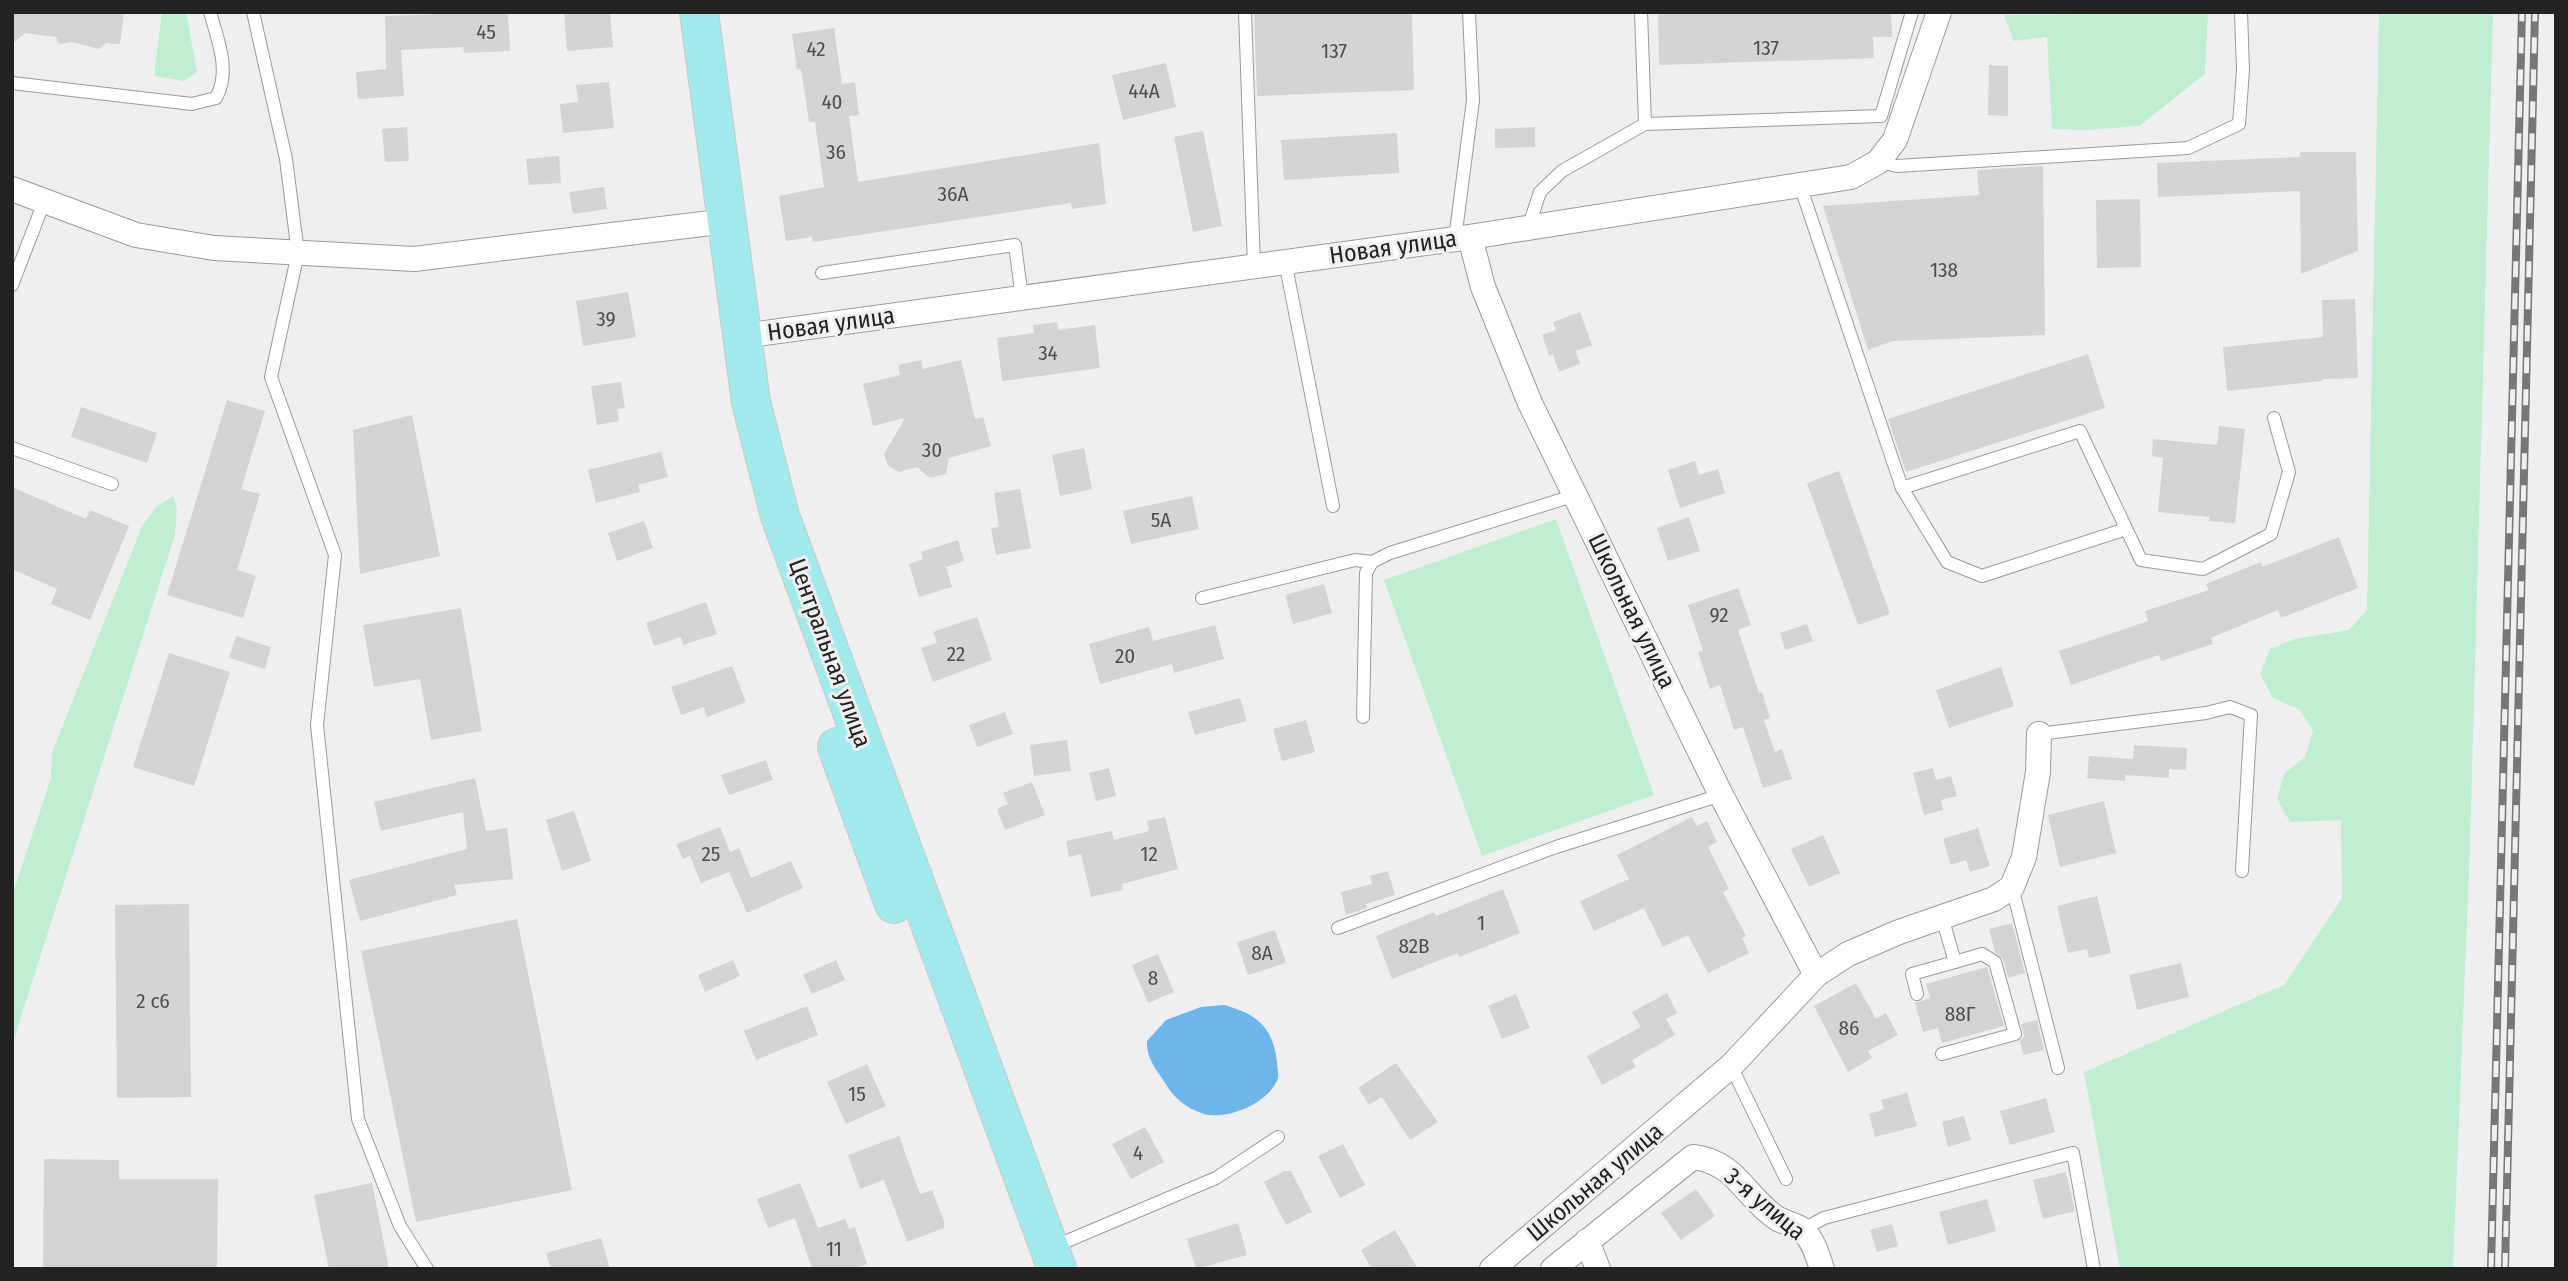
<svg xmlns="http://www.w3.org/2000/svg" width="2568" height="1281" font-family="'Fira Sans Condensed',sans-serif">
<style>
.green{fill:#bfefd0}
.water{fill:#6eb5eb}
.building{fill:#d4d4d7}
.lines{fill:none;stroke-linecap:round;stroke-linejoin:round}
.lane-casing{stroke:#9b9b9e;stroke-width:14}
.street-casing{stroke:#9b9b9e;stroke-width:26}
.primary-casing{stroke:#cacaca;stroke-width:40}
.lane{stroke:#fff;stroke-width:12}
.street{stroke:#fff;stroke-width:24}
.primary{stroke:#a1ebed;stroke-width:38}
.rail-casing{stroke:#777779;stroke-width:8}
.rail{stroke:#efeff2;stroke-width:5;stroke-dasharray:16;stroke-linecap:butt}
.labels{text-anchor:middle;stroke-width:6;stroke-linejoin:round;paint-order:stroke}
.number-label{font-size:21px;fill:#4f4f51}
.street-label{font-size:24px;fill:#232324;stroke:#efeff2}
</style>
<rect width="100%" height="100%" fill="#efeff2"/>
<g class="green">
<path d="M162,12H186L197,72L184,81L154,76Z"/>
<path d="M2379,12H2493L2470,845L2453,1269H2120L2084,1072L2284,985L2342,898L2341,820L2290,822L2277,799L2284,774L2305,757L2313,731L2299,709L2273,698L2260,674L2270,649L2295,639L2349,630L2367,610Z"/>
<path d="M2208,13L2205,74L2139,126L2087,130L2052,129L2047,37L2014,41L2004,15Z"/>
<path d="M173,496L177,508L175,535L12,1045V896L51,778L52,753L142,526L157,506Z"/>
<path d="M1556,519L1654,795L1482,856L1384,580Z"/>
</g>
<path class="water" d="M1224,1005C1257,1014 1273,1027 1277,1062C1277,1067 1279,1074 1278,1078C1270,1103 1225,1122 1201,1113C1185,1107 1174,1098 1165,1083C1156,1069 1146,1058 1147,1041L1166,1020L1201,1007Z"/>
<g class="building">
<path d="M12,12H124L120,44L106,43L99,49L72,42L59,44L56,37L25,33L12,44Z"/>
<path d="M495,12H508L510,51L464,53L463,47L401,50L404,96L358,99L356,72L386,69L385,16Z"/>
<path d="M584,12H610L613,47L567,51L564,14Z"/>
<path d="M1254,12H1412L1414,90L1257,96Z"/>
<path d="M1658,12H1891L1892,37H1873L1874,58L1659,65Z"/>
<path d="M834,28L842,84L855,82L859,115L849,116L858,182L1099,143L1106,204L1072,209L1071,203L813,242L812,237L786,241L779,196L824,187L815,122H809L801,69L797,70L792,34Z"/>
<path d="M1166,63L1176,107L1123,120L1112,75Z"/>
<path d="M1989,65L2008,66V116L1988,115Z"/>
<path d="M609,82L614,128L563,133L560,104L578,102L576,85Z"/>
<path d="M407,127L409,161L385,162L382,129Z"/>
<path d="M1535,127V147L1495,148V129Z"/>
<path d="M1203,131L1222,226L1193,232L1174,137Z"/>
<path d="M1397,133L1399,173L1284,180L1281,140Z"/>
<path d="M2300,152H2356L2358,251L2301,274L2300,191L2158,197L2157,163L2300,157Z"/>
<path d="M559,156L561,183L529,185L526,159Z"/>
<path d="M2043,166L2045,335L1893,341L1868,350L1823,206L1979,195L1977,170Z"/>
<path d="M604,187L607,209L573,214L569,192Z"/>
<path d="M2140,199L2141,267L2097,268L2096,200Z"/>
<path d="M628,292L636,337L583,346L576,301Z"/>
<path d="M2355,299L2358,378L2322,379V381L2227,391L2223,347L2323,337L2322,300Z"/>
<path d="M1580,312L1592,345L1576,351L1580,364L1559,372L1553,354L1549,355L1542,335L1556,330L1553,322Z"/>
<path d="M1057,322L1058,330L1095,325L1100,368L1002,381L997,338L1034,333L1033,325Z"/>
<path d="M2088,354L2105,408L1906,472L1888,419Z"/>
<path d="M921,360L923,369L961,360L975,419L983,417L991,446L949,458L946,474L930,478L917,467L899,472L888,466L884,454L905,418L873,426L863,384L900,375L898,365Z"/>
<path d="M621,382L625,408L617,409L619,421L597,425L591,386Z"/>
<path d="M227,400L265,411L241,489L260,494L237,570L256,576L243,618L167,595Z"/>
<path d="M81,407L157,433L147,463L71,437Z"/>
<path d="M412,415L440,556L360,574L353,430Z"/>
<path d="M2219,426L2245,429L2235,523L2209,521L2210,517L2158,512L2163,458L2152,456L2153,439L2217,445Z"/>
<path d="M1084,448L1092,489L1060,496L1052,455Z"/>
<path d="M661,452L668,477L638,485L640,492L596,503L588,470Z"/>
<path d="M1695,461L1699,475L1718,469L1725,493L1680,508L1668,470Z"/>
<path d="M1839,471L1890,614L1858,625L1807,483Z"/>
<path d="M12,487L86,519L90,510L129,526L90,620L51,604L57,589L12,569Z"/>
<path d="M1020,489L1031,548L996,555L991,528L999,527L994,493Z"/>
<path d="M1192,496L1199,529L1131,544L1123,511Z"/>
<path d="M1689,517L1700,551L1668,561L1657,528Z"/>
<path d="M644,521L653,548L617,561L608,533Z"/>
<path d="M2339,537L2358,588L2281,618L2278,610L2211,638L2213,644L2161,661L2159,655L2071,685L2059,651L2148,621L2145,611L2209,590L2206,584L2261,562L2262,567Z"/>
<path d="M958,540L964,561L946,567L952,587L919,597L909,564L923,559L921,552Z"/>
<path d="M1324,584L1332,613L1293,624L1285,595Z"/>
<path d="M1738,588L1751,625L1738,630L1759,693L1762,692L1770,718L1764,720L1775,752L1782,749L1792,779L1763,788L1743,727L1734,730L1720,685L1710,689L1698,652L1703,651L1688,605Z"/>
<path d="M706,602L717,634L683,645L681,637L654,646L646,623Z"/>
<path d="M461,608L482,731L431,740L420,679L374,687L363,625Z"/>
<path d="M977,617L992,660L933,682L921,648L937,643L933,632Z"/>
<path d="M1807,624L1813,641L1785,650L1780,633Z"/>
<path d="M1215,625L1224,659L1174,673L1172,664L1100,684L1089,644L1149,627L1153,641Z"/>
<path d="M236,636L271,647L265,669L229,658Z"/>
<path d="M169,653L230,672L194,786L133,767Z"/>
<path d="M732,666L746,702L707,717L704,707L681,715L671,687Z"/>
<path d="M2001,667L2014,706L1949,728L1936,690Z"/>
<path d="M1240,698L1247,721L1195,735L1188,712Z"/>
<path d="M1005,712L1013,734L977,747L969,725Z"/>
<path d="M1306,720L1315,752L1282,761L1273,729Z"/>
<path d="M1067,740L1071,771L1034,776L1030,745Z"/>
<path d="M2134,745L2187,748L2186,770L2169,769V778L2125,775V781L2087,778L2089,756L2133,759Z"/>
<path d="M766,760L773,780L729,795L721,775Z"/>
<path d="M1109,768L1116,796L1096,801L1089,773Z"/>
<path d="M1933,768L1936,780L1951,776L1957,796L1941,800L1943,810L1924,815L1913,773Z"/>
<path d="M475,778L486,831L507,828L513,879L454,885L457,895L360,921L349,880L467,849L463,812L381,831L374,802Z"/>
<path d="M1032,782L1045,815L1005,830L997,809L1008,804L1003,793Z"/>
<path d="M2104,801L2116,853L2060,867L2048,815Z"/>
<path d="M574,811L591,861L562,871L546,820Z"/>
<path d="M1165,817L1178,869L1122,884L1123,890L1091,897L1081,854L1069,857L1066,841L1112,831L1114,840L1149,831L1147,821Z"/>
<path d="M1692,817L1697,826L1707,821L1717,842L1708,847L1729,889L1723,892L1746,936L1742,938L1749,953L1708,973L1688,935L1663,947L1644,908L1594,931L1580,901L1629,879L1617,855Z"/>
<path d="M720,827L730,852L739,848L751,878L791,861L803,888L747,913L729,872L701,883L690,856L683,859L676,844Z"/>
<path d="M1978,828L1990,866L1970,872L1966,860L1951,865L1943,839Z"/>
<path d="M1823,835L1840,873L1809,887L1791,849Z"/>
<path d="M1388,871L1395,895L1366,904L1367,908L1346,915L1341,892L1372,884L1370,876Z"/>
<path d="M1503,889L1520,933L1459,957L1458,953L1392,979L1376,936L1434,912L1436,916Z"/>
<path d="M2097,896L2111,953L2089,958L2087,949L2068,953L2057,906Z"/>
<path d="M189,904L191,1097L117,1098L115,905Z"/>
<path d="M517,919L572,1190L416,1222L361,951Z"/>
<path d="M2012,923L2025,973L2008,978L2003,959L1995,952L1989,929Z"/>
<path d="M1275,930L1286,963L1248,975L1237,942Z"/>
<path d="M1158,954L1174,992L1148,1003L1132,965Z"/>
<path d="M733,960L740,976L705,992L698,975Z"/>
<path d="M836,960L845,980L812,994L803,975Z"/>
<path d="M2181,963L2189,997L2137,1010L2129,975Z"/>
<path d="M1987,967L2004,1026L1942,1043L1938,1028L1923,1032L1915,1003L1930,998L1926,984Z"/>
<path d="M1856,983L1876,1019L1886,1013L1898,1035L1868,1051L1872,1058L1848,1072L1814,1006Z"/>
<path d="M1667,993L1677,1013L1666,1019L1675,1035L1632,1060L1636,1067L1602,1085L1587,1056L1641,1027L1632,1012Z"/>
<path d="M1516,994L1530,1028L1502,1039L1488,1006Z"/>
<path d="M807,1006L818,1035L756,1060L744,1031Z"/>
<path d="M2037,1020L2044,1050L2023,1055L2020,1041L2024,1036L2021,1024Z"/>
<path d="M1396,1063L1438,1122L1410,1140L1382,1097L1369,1105L1358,1088Z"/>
<path d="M867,1064L886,1106L846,1124L827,1082Z"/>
<path d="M1907,1093L1917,1126L1875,1137L1869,1114L1884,1109L1881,1100Z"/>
<path d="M2046,1098L2055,1132L2010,1145L2000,1111Z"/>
<path d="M1964,1116L1971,1140L1948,1147L1942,1122Z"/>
<path d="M1145,1127L1164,1162L1131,1179L1112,1144Z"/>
<path d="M899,1136L920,1194L932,1190L944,1221V1228L907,1242L884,1180L860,1189L848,1155Z"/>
<path d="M1343,1144L1365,1185L1340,1198L1318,1156Z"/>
<path d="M44,1159L119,1160V1179H218L217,1269H43Z"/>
<path d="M1284,1171H1291L1312,1212L1286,1225L1264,1182Z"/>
<path d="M2066,1172L2075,1211L2043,1219L2033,1180Z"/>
<path d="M372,1183L389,1269H329L314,1195Z"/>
<path d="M800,1183L818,1228L845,1219L849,1229L855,1227L867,1264L854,1269H812L795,1218L768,1228L757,1199Z"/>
<path d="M1696,1189L1715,1216L1681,1240L1661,1213Z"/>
<path d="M1987,1199L1996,1231L1948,1245L1939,1212Z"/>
<path d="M1238,1223L1247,1255L1196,1269L1187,1239Z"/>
<path d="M1892,1224L1898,1246L1877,1252L1870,1230Z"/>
<path d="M1395,1230L1418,1269H1372L1361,1250Z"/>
<path d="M601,1238L610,1269H551L546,1253Z"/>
</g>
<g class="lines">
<g class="lane-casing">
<g id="lane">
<path d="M253,12L286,159L298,253L271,377L335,555L317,725L358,1119L400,1226L427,1269"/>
<path d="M1245,12L1254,266"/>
<path d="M12,83L192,104L216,98C231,71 218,41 210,12"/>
<path d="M1645,124L1881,116L1912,12"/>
<path d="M1878,162L1897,166L2188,148L2239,124L2243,70L2241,12"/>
<path d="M1800,185L1902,488L2080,431L2141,560L2203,569L2271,534L2289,472L2274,418"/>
<path d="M1528,228L1540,192L1562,171L1645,124L1641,12"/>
<path d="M1455,239L1473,100L1469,12"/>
<path d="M1285,261L1333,506"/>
<path d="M822,273L1015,245L1022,298"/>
<path d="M12,285L44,202"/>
<path d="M12,448L112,484"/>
<path d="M1902,488L1947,562L1982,576L2126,529"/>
<path d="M1202,598L1355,560L1372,562"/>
<path d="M1363,717L1366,573L1372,562L1390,553L1576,495"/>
<path d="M2039,734L2206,713L2230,707L2251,715L2242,871"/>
<path d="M2012,887L2058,1068"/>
<path d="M1338,928L1556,847L1721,795"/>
<path d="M1917,994L1912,974L1955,962L1942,917"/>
<path d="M1942,1054L2015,1034L1995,962L1982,954L1955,962"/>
<path d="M1731,1066L1786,1179"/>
<path d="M1802,1230L1824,1218L2073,1153L2094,1269"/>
<path d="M1053,1247L1216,1178L1278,1137"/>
</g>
</g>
<g class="street-casing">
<g id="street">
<path d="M12,189L136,235L214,248L414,259L727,221"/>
<path d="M1470,237L1483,287L1530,403L1721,795L1816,975"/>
<path d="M742,336L1470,237L1851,177L1878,162L1895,140L1939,12"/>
<path d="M1587,1241L1598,1269"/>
<path d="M1492,1269L1731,1066L1816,975L1848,954L1899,932L1994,899L2012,887L2024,857L2038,772L2039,734"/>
<path d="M1553,1269L1693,1157C1737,1162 1745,1198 1778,1219C1786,1223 1796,1225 1803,1230C1813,1240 1818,1256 1822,1269"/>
</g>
</g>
<g class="primary-casing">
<g id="primary">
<path d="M699,12L751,402L780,516L1057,1269"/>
<path d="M837,747L894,904"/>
</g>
</g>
<use href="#lane" class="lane"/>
<use href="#street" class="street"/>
<use href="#primary" class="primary"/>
<g class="rail-casing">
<g id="rail">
<path d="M2491,1269L2522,12"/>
<path d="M2505,1269L2535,12"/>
</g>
</g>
<use href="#rail" class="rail"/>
</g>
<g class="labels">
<g class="number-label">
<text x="486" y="39">45</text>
<text x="1766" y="55">137</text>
<text x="816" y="56">42</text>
<text x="1334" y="58">137</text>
<text x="1144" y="98">44А</text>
<text x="832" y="109">40</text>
<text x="836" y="159">36</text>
<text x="953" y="201">36А</text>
<text x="1944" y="277">138</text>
<text x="606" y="326">39</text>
<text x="1048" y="360">34</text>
<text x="932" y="457">30</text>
<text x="1161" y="527">5А</text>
<text x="1719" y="622">92</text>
<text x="956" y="661">22</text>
<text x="1125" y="663">20</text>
<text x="711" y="861">25</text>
<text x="1149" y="861">12</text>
<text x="1481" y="930">1</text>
<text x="1414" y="953">82В</text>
<text x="1262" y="960">8А</text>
<text x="1153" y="985">8</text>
<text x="153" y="1008">2 с6</text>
<text x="1960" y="1021">88Г</text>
<text x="1849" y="1035">86</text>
<text x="857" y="1101">15</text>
<text x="1138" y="1160">4</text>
<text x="834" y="1256">11</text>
</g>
<g class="street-label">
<text transform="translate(1393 247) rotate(-8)" y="8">Новая улица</text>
<text transform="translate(831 324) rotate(-8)" y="8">Новая улица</text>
<text transform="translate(1632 611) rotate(64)" y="8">Школьная улица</text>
<text transform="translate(830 653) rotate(70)" y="8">Центральная улица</text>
<text transform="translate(1595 1182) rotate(-40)" y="8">Школьная улица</text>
<text transform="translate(1765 1204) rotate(40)" y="8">3-я улица</text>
</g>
</g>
<rect width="2568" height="1281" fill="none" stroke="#232324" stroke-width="28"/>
</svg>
